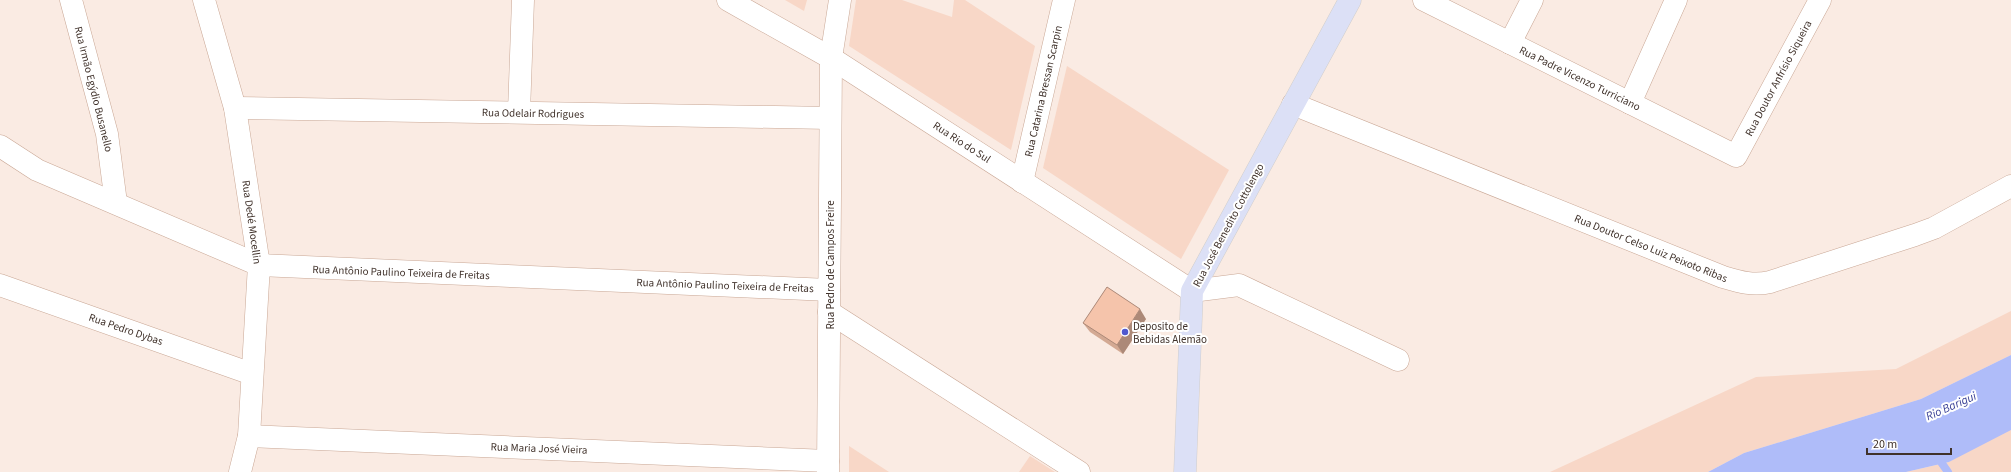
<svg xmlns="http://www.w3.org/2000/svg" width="2011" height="472" font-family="'Source Sans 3',sans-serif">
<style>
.green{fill:#f8d7c7}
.water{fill:#afbcf9}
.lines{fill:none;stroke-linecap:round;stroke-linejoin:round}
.stream{stroke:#afbcf9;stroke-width:8}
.minor-casing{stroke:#c9a795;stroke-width:23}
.major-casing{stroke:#d1cecc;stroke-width:23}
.minor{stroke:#fff;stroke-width:22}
.major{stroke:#dce0f6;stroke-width:22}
.wall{fill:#d3a993}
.shaded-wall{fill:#ac8978}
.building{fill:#f5c4ab;stroke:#ac8978}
.poi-dot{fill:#5059cf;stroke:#fff;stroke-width:1.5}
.labels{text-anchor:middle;stroke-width:4;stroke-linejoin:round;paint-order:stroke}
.street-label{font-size:11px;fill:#40322b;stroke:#fff}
.poi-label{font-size:11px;fill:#40322b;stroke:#fff;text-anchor:start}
.water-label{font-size:12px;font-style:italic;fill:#383f95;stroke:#fff}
</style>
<rect width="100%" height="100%" fill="#faebe3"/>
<g class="green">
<path d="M785,0H807L804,11Z"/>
<path d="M856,0H902L952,17L954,0H965L1035,46L1011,150L849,46Z"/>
<path d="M1067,66L1229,170L1181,259L1043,168Z"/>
<path d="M2011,311V355L1921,399L1744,453L1708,472H1550L1756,377L1896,369Z"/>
<path d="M2011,425V472H1906L1949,462Z"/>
<path d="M849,446L889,472H849Z"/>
<path d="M1030,456L1055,472H1019Z"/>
</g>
<path class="water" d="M2011,355V430L1949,462L1906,472H1708L1744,453L1921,399Z"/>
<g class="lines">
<path class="stream" d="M1936,455L1948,472"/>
<g class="minor-casing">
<g id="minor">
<path d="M71,0L107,134L116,203"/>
<path d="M204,0L235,108L259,265L249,436L240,472"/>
<path d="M728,0L831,58L1192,291L1239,285L1398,360"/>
<path d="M1424,0L1736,156L1820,0"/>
<path d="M1510,43L1532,0"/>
<path d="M1630,103L1676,0"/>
<path d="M1293,104L1723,277C1740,282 1753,286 1770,282L1915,235L1934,228L2011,186"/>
<path d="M235,108L830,118"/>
<path d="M519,112L523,0"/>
<path d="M0,146L37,170L259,265L829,290"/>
<path d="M1022,182L1064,0"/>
<path d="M0,285L252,374"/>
<path d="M829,312L1079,472"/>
<path d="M249,436L828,461"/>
<path d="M828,472L831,58L840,0"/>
</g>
</g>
<g class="major-casing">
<path id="major" d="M1185,472L1192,291L1350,0"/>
</g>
<use href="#minor" class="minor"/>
<use href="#major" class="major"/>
</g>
<path class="wall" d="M1146,319L1123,354L1090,332L1083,323Z"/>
<path class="shaded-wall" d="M1140,309L1146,319L1123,354L1117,345Z"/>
<path class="building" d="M1107,287L1140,309L1117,345L1083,323Z"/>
<circle class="poi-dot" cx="1125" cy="332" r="4"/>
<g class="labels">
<g class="street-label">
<text transform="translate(1580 78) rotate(26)" y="4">Rua Padre Vicenzo Turriciano</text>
<text transform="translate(1778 78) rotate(-62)" y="4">Rua Doutor Anfrísio Siqueira</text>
<text transform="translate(94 89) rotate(76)" y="4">Rua Irmão Egýdio Busanello</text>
<text transform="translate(1043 91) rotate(-77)" y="4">Rua Catarina Bressan Scarpin</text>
<text transform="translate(533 113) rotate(1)" y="4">Rua Odelair Rodrigues</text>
<text transform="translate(962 142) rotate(33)" y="4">Rua Rio do Sul</text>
<text transform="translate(252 222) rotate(82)" y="4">Rua Dedé Mocellin</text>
<text transform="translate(1228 225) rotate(-62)" y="4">Rua José Benedito Cottolengo</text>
<text transform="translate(1651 248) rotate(22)" y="4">Rua Doutor Celso Luiz Peixoto Ribas</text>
<text transform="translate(830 265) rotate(-90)" y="4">Rua Pedro de Campos Freire</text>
<text transform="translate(401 272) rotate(2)" y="4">Rua Antônio Paulino Teixeira de Freitas</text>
<text transform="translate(725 285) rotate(2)" y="4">Rua Antônio Paulino Teixeira de Freitas</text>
<text transform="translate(126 329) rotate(19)" y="4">Rua Pedro Dybas</text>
<text transform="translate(539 448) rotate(2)" y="4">Rua Maria José Vieira</text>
</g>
<g class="poi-label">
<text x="1133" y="330">Deposito de<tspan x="1133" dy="13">Bebidas Alemão</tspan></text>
</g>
<g class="water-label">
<text transform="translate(1951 406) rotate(-24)" y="4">Rio Barigui</text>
</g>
</g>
<path d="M1867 448v6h84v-6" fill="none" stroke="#40322b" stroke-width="2"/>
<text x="1873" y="448" font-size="12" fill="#40322b" stroke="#ffffff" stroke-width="3" paint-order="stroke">20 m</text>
</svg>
